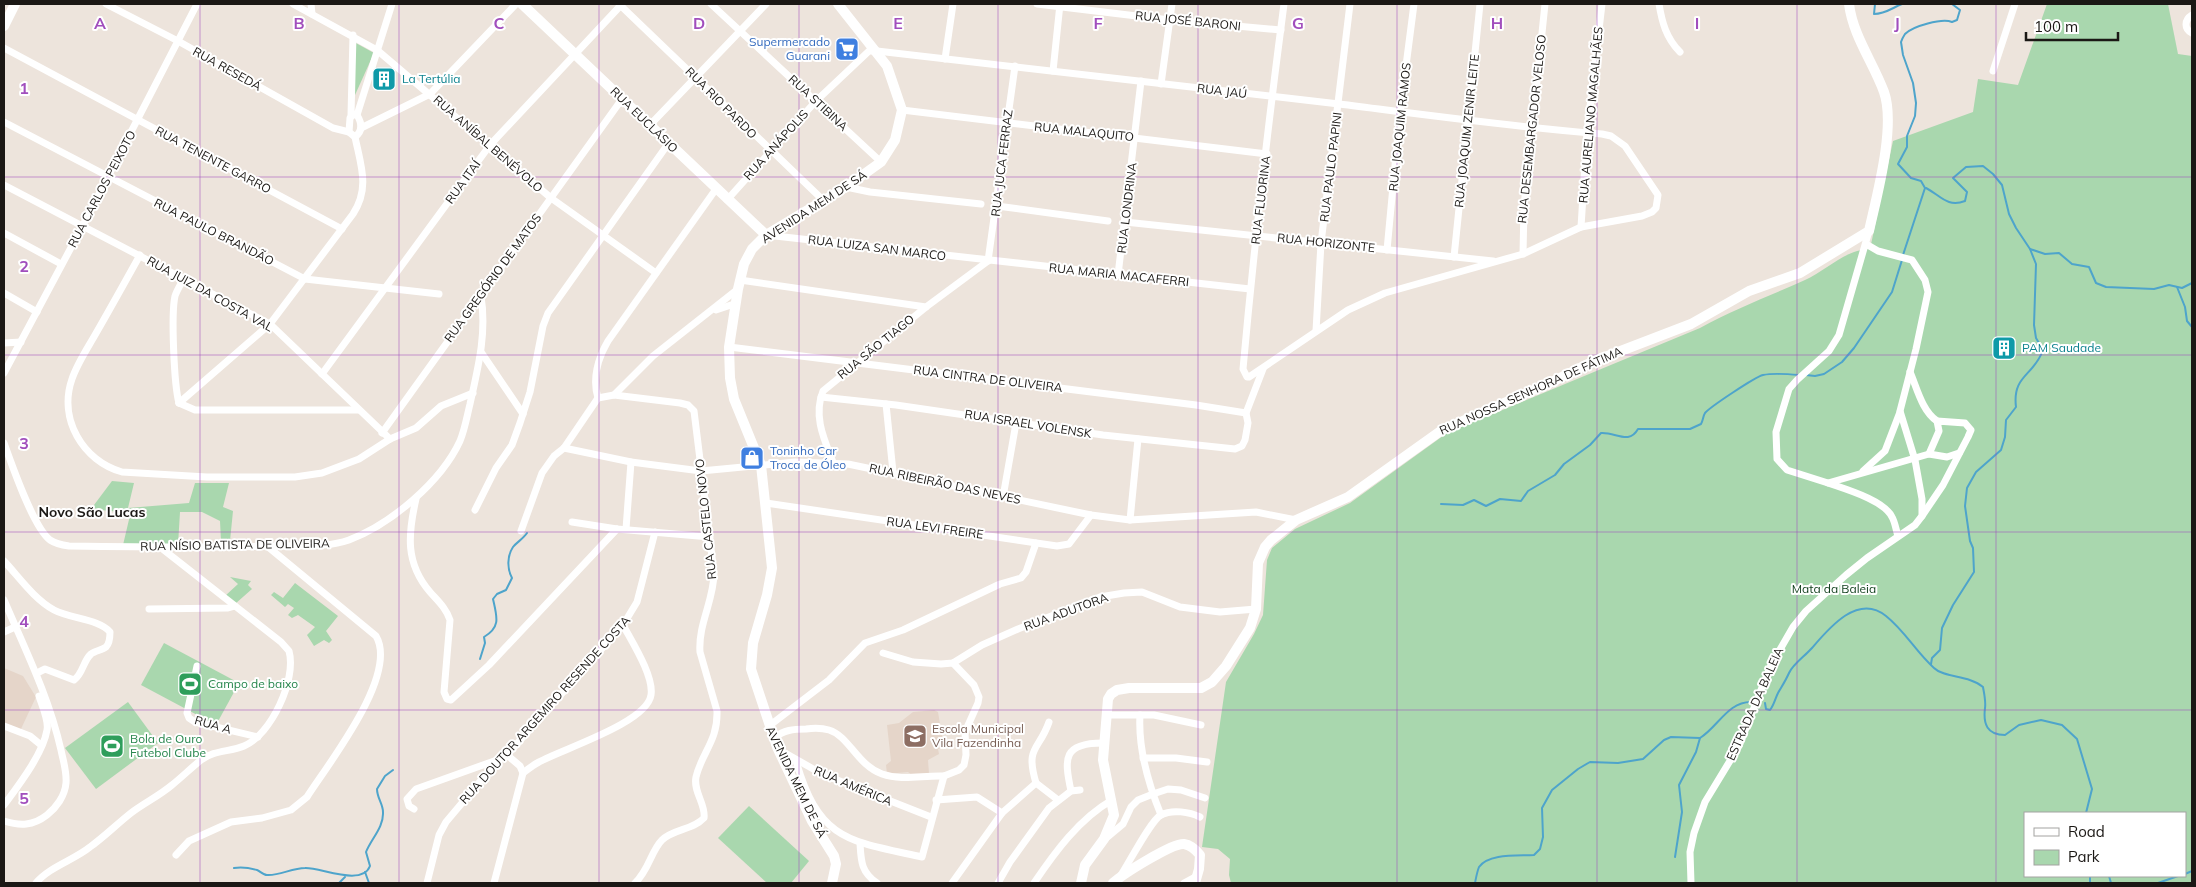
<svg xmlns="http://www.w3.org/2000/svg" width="2196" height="887" font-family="Mulish,sans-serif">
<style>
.built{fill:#e5d5c9}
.green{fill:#a9d7ae;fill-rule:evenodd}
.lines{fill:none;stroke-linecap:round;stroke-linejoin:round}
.stream{stroke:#4ea4cb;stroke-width:2}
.street{stroke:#fff;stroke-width:7}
.secondary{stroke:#fff;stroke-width:10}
.grid{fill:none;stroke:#a14ebd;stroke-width:1;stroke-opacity:0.55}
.labels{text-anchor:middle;stroke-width:4;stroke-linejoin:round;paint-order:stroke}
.street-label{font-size:12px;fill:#1b1815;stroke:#fff}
.shop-label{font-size:12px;fill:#366cbe;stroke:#fff;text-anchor:end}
.culture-label{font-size:12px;fill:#0d838f;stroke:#fff;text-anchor:start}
.park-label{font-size:12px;fill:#0d3c19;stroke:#fff}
.leisure-label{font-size:12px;fill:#27864d;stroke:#fff;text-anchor:start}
.education-label{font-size:12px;fill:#785e54;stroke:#fff;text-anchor:start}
.neighbourhood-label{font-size:14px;font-weight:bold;fill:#1b1815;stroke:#fff}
.grid-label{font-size:16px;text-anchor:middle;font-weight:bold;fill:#a14ebd;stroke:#fff;stroke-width:4;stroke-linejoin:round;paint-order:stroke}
</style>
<rect width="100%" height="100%" fill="#ede4dc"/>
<g class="built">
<path d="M4,668L23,676L36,697L20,731L4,723Z"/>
<path d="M934,710L938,712L944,748L938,749L939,754L928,760L929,774L912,775L908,772L887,774L886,765L891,761L887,725L899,723L913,712Z"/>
</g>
<g class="green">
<path d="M2047,4H2168L2178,54L2192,56V883H1231L1229,875L1230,859L1218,849L1202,847L1226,682L1254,634L1263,615L1267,560L1272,548L1295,529L1350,503L1447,433L1700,328C1734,309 1770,296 1805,280C1827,270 1846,249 1870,249L1893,141L1973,112L1978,79L2018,85ZM2025,813H2185V876H2025Z"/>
<path d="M354,42L374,53L355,95Z"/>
<path d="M112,481L134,483L128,508L189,503L195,483H229L223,507L233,511L230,541H221L220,521L202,512H180L178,545H123L131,511L129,513L91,509Z"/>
<path d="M230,577L251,581L248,585L252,589L235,604L225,596L238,584Z"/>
<path d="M295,583L338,616L326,631L332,640L329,643L324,640L314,646L307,635L315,627L298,615L292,618L288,615L294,608L288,604L285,607L271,595L274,592L283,598Z"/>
<path d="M164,643L239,683L216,725L141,685Z"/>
<path d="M128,702L158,743L96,789L65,748Z"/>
<path d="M749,806L809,861L791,883H767L718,838Z"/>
</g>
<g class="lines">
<g class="stream">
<path d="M1875,4L1874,14C1885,14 1892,8 1902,4"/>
<path d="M1926,188C1940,195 1947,208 1965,201L1967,192L1953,178L1966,167L1983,166L1993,174L2002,185L2009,214L2016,228L2030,249L2036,264L2034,325L2036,338L2043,350C2034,376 2012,375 2016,407L2006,420L2005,437L2001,450L1976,472L1967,488L1965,506L1970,541L1973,548L1974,572L1953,605L1942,628L1940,650L1932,658L1931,664"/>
<path d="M2030,249L2045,254L2059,253L2072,264L2089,267L2096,283L2106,287L2154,289L2169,285L2182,288L2192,283"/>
<path d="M1903,255L1925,188L1921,181L1911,178L1898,164L1907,147V136L1915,116L1916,103L1913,83L1903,55L1901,42C1902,39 1903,37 1905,34C1913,26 1942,18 1952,22L1957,20L1960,10L1952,4"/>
<path d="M2177,287L2185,307L2187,321L2192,327"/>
<path d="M1806,375L1815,376L1824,374L1842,362L1854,348L1892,292L1902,260"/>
<path d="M1441,504L1463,505L1474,500L1486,506L1500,499L1521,501L1528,491L1555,475L1564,464L1590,445L1601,433C1616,432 1629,445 1638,429H1690L1701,424C1703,421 1703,416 1705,413C1710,407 1755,377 1763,375C1773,373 1788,374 1799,375"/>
<path d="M480,659L485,643L484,637C501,627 497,617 493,599L497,594L506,590L512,578C507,569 507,556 513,547C517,542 523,539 527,533"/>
<path d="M1765,703L1766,709L1770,710C1774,705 1775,699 1778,693C1782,686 1786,680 1789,673C1793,664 1805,656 1812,648C1829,628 1858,593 1886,616C1905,631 1916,652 1934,668C1944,678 1969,675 1983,687C1984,693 1986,701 1985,708C1983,724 1987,735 2005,735L2019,725L2041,720L2062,725L2077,739L2092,789L2086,813"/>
<path d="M1675,857L1682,812L1679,785L1696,752L1700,738C1718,727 1728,701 1752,702"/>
<path d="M234,868C240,867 250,868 257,870C260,871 263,875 267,875C279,876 292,868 305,868C320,867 362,887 370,866L366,852C371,839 384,827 383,812C383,804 377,798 377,789L385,776L393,770"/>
<path d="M365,872L369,883"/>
<path d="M2185,874L2192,871"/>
<path d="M2090,876V883"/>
<path d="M2109,876L2111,883"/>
<path d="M339,883L345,877"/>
<path d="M1475,883C1476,878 1477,872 1479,867C1489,853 1518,856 1534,855L1540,849L1543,837L1542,808L1552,790L1578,769L1590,762L1618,763L1643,759L1664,740L1671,737L1700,738"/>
<path d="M2158,883L2178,876"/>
</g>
<g class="street">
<path d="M106,4L178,41L333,128L349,132"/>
<path d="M293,4L377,50L551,198L656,273"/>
<path d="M311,4L312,14"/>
<path d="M619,4L824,201"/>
<path d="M711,4L881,162"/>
<path d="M1037,4L1170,20L1281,30"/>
<path d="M1659,4C1662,22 1666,38 1680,52"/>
<path d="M2192,15C2184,20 2184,29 2192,33"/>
<path d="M4,48L342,229"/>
<path d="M945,59L953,4"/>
<path d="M1053,71L1060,4"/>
<path d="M1993,71L2015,4"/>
<path d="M1161,84L1172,4"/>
<path d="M902,110L1267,154"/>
<path d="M354,114L357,115C362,123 363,131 355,137L349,132L350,118Z"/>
<path d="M351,115L353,35"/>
<path d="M357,115L392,4"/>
<path d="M4,122L305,279L439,294"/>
<path d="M649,126L766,4"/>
<path d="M361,128L430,94L516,4"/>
<path d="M4,185L270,324L390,439"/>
<path d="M846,187L870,192L981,204"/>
<path d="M727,200L816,101L869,51H877C1031,69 1185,86 1339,104C1427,115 1514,127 1602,134L1611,136L1625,146L1658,195L1656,208L1652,212L1642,216L1581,227L1523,254L1385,293L1348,310L1249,377H1247L1243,369C1254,247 1268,125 1284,4"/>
<path d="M997,206L1108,221"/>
<path d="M1125,222L1493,261"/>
<path d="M1581,227L1587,132L1602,4"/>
<path d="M1869,231L1839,335L1829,351L1797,380L1789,389L1776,432L1777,459L1787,470L1828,483L1929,454L1939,431L1937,421L1965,423L1971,430L1968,437L1943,485L1922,516"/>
<path d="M4,233L61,264"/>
<path d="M766,235L1250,289"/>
<path d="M1387,250L1400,112L1414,4"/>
<path d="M1523,254L1524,206L1545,4"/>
<path d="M140,255C125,282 110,309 95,335C87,349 77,364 72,379C58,419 83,461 122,472L207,477H295L322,473L359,459L390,439L416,428L441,406L473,393"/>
<path d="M1454,257L1480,4"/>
<path d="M988,261L1015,66"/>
<path d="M1118,275L1141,81"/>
<path d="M740,280L926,307"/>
<path d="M4,293L37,312"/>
<path d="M716,310L734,304"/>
<path d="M1316,331L1321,243L1350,4"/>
<path d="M4,343L21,342"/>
<path d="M729,347L1196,405L1246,413"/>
<path d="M481,352L523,414"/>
<path d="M1910,372C1917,388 1922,411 1937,421"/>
<path d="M4,373L82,227L197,4"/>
<path d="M322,374L490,145L622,4"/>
<path d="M614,395L680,403L688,405L694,411L714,573C714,600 698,624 700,652L717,711C718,741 702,752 696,777C693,792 706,804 704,818C693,830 673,829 662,840C651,851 649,870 635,883"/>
<path d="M821,397L896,405L1103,435L1235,449L1242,446L1245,440L1248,423L1246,413L1263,369"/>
<path d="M598,398C592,379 598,358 608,341L716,189"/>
<path d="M179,403L270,324L353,214C370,188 361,166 355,137"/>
<path d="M179,403L195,410H358"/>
<path d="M179,403C174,385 171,314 175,296C177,290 181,284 184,278"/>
<path d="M886,404L893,472"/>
<path d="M382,433L622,99"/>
<path d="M4,443C12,465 33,527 50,540C56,544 62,545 69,546C138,547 208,548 277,546C300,545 327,548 349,540C391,524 441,482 460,441C465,429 467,416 470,404C478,368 487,333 481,296"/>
<path d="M564,448L631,462L701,471L795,462L848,464L1091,515L1130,520L1256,512L1296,520"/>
<path d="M1929,454L1947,457L1959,453"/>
<path d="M833,462C824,439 813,416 823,391L926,307L988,261"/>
<path d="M1863,471L1885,451L1900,412"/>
<path d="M1828,483C1845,489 1884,500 1892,517C1895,522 1896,530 1898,536"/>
<path d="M1003,497L1016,423"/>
<path d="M416,499C408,534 405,563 430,592C438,601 446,608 450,620L444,692L447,699L451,700L489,665L617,529"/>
<path d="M766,503L1057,546L1069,544L1091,515"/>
<path d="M475,510L496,468L512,445L520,423L530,392L543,326L548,313L668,144"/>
<path d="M1130,520L1138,439"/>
<path d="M572,522L617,529L710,537"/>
<path d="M626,529L631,462"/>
<path d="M521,531L542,473L554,456L564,448L598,398L614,395L653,356L738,289"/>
<path d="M4,561C19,577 34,599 54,610C71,619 99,619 110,632C110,637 110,643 106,647C102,650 95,651 91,654C83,661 83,674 74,680L45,669L37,673"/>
<path d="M4,600C25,649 49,697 61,750C63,760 67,772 66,783C65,796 56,808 47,815C33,826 20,826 4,821"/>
<path d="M149,609L228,608L235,606"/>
<path d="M4,632L15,627"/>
<path d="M883,653L913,662L941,664L953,663L982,645L1018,629L1100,597L1124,593L1142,592L1180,607L1220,612L1256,609"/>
<path d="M197,666L187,713L189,718L195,722L258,737"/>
<path d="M1106,715H1154L1201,725"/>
<path d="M1140,715C1138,749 1148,783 1161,815"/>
<path d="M4,726L30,736L41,745"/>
<path d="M769,726L829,680L865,643L903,630L1000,584L1021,578L1026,572L1036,543"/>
<path d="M774,738C784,730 793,729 806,729C814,728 822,728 829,730C849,736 857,765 882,774C902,781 923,775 944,776"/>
<path d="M778,749L822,774L931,817"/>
<path d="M1143,758H1176L1207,762"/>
<path d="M796,761C819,841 849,841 922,857L944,776L959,770L964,765L966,755L965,732L978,703L979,697L974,685L953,663"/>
<path d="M523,773C528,769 533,765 539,762C562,749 647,723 651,695C654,676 632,642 623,625"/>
<path d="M1036,783L1058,800"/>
<path d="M1071,791C1064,758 1063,743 1103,743"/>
<path d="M936,800L977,797L1002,813"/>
<path d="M4,805C18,786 43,754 47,730C49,720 42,706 39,696"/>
<path d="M414,809L409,806L407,799L416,789L497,760"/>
<path d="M1105,839L1123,824L1131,807L1138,800L1153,794L1168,789L1181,790L1205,798"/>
<path d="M860,843C861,861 861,872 877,883"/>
<path d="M176,855L189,841L231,822L262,818L291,810L307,797C328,764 399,675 376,636L267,546"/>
<path d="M1121,875C1129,863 1151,820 1161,815C1172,809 1190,812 1200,817"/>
<path d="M36,883C49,867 74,860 90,847C104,837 117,824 131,813C144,803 159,796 172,785C182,777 191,768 201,760C214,750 230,752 244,746C271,735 297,679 289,651L281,642L160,547"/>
<path d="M427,883L439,835L446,822L499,759L507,755L623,625L637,602L655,532"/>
<path d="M494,883L523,773L520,766L507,755"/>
<path d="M952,883L1002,813L1036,783C1025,746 1039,751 1049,722"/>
<path d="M998,883L1010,862L1049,808L1071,791L1080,790"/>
<path d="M1034,883C1055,852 1079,819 1112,800"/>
<path d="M1184,883L1197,876"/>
<path d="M1691,883L1690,852L1694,833L1705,802L1739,746L1770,667L1793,627L1806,611L1846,575L1867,558L1915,525L1922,516V499L1915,460L1900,411L1916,349L1928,292L1925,280L1912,260L1878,251L1866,244"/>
</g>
<g class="secondary">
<path d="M522,4L766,235"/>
<path d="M4,26L15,4"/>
<path d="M832,883L836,864L834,856L812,821L777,747L751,669L753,643L767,595L772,568L761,465L734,399L730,378L729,347L738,289L744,264L752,249L766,235L846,187L881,162L895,140L902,110L887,66L838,4"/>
<path d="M1081,883L1085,865L1104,839L1114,815L1103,760L1108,699L1111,694L1117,690L1129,688H1201L1212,682L1226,666L1250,628L1256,609L1258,563L1265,547L1271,540L1296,520L1348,497L1442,430L1552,382L1592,362L1691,324L1749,291L1800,273L1869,231C1877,195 1896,126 1884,92C1873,62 1853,36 1849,4"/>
<path d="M1113,883C1123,874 1172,843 1184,844C1191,845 1196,850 1200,855L1199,869L1195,883"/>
</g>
</g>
<path class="grid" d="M200,4V883M399,4V883M599,4V883M799,4V883M998,4V883M1198,4V883M1397,4V883M1597,4V883M1797,4V883M1996,4V883M4,177H2192M4,355H2192M4,532H2192M4,710H2192"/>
<defs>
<g id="supermarket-square" transform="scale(1.25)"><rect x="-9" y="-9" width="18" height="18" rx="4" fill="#3f7fe0" stroke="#fff"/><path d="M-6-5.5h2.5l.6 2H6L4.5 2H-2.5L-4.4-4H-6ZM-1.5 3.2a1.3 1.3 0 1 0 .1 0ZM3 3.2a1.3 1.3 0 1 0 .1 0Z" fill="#fff"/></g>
<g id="building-square" transform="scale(1.25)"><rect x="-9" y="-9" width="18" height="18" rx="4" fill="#0f9aa8" stroke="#fff"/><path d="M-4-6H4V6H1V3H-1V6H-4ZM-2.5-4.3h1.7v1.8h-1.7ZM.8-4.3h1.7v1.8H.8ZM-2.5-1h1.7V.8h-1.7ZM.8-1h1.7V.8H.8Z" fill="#fff"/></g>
<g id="shop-square" transform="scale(1.25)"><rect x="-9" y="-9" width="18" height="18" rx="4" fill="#3f7fe0" stroke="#fff"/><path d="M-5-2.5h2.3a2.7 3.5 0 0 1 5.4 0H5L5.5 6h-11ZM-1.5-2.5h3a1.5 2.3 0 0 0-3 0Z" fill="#fff"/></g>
<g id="stadium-square" transform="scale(1.25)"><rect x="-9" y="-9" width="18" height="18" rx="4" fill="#2e9e5b" stroke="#fff"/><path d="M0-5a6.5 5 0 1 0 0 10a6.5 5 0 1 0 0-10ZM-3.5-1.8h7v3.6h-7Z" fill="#fff"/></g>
<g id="school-square" transform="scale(1.25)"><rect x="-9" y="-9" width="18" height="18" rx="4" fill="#8d6e63" stroke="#fff"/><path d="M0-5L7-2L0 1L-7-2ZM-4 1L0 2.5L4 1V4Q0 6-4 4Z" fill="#fff"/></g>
</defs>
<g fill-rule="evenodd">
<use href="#supermarket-square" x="847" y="49"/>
<use href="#building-square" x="384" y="79"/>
<use href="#building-square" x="2004" y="348"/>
<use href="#shop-square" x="752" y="458"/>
<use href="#stadium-square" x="190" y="684"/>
<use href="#school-square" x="915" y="736"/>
<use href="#stadium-square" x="112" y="746"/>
</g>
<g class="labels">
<g class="street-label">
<text transform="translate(1188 21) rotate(6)" y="4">RUA JOSÉ BARONI</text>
<text transform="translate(227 69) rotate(29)" y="4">RUA RESEDÁ</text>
<text transform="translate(1222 91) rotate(7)" y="4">RUA JAÚ</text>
<text transform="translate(721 103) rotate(45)" y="4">RUA RIO PARDO</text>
<text transform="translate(818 103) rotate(43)" y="4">RUA STIBINA</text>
<text transform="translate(1591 115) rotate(-85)" y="4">RUA AURELIANO MAGALHÃES</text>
<text transform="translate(644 120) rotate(44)" y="4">RUA EUCLÁSIO</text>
<text transform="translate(1400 127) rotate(-84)" y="4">RUA JOAQUIM RAMOS</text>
<text transform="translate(1532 129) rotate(-84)" y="4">RUA DESEMBARGADOR VELOSO</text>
<text transform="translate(1467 131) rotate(-84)" y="4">RUA JOAQUIM ZENIR LEITE</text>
<text transform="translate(1084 132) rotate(6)" y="4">RUA MALAQUITO</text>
<text transform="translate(488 144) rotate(41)" y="4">RUA ANÍBAL BENÉVOLO</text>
<text transform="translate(776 145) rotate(-48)" y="4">RUA ANÁPOLIS</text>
<text transform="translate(213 160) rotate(28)" y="4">RUA TENENTE GARRO</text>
<text transform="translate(1002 163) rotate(-83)" y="4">RUA JUCA FERRAZ</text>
<text transform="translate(1331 167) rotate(-83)" y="4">RUA PAULO PAPINI</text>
<text transform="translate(463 182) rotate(-54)" y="4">RUA ITAÍ</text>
<text transform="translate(102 189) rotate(-62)" y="4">RUA CARLOS PEIXOTO</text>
<text transform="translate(1261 200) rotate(-83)" y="4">RUA FLUORINA</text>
<text transform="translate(814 207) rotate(-33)" y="4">AVENIDA MEM DE SÁ</text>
<text transform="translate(1127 208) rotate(-83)" y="4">RUA LONDRINA</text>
<text transform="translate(214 232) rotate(27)" y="4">RUA PAULO BRANDÃO</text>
<text transform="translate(1326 243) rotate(6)" y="4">RUA HORIZONTE</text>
<text transform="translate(877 248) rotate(7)" y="4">RUA LUIZA SAN MARCO</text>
<text transform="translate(1119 275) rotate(6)" y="4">RUA MARIA MACAFERRI</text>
<text transform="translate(493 278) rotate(-54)" y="4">RUA GREGÓRIO DE MATOS</text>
<text transform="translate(210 294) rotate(29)" y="4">RUA JUIZ DA COSTA VAL</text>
<text transform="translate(876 347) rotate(-39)" y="4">RUA SÃO TIAGO</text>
<text transform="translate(988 379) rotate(7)" y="4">RUA CINTRA DE OLIVEIRA</text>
<text transform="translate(1531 391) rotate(-24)" y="4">RUA NOSSA SENHORA DE FÁTIMA</text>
<text transform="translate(1028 424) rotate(9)" y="4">RUA ISRAEL VOLENSK</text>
<text transform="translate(945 484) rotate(12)" y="4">RUA RIBEIRÃO DAS NEVES</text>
<text transform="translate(706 519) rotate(-96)" y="4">RUA CASTELO NOVO</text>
<text transform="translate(935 528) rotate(8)" y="4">RUA LEVI FREIRE</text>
<text transform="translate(235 545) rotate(-1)" y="4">RUA NÍSIO BATISTA DE OLIVEIRA</text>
<text transform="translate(1066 612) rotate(-20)" y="4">RUA ADUTORA</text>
<text transform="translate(1755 704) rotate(-66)" y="4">ESTRADA DA BALEIA</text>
<text transform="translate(545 710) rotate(-48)" y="4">RUA DOUTOR ARGEMIRO RESENDE COSTA</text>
<text transform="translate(213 725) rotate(16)" y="4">RUA A</text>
<text transform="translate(796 782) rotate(64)" y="4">AVENIDA MEM DE SÁ</text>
<text transform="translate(853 786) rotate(23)" y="4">RUA AMÉRICA</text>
</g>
<g class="shop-label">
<text x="830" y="46">Supermercado<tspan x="830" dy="14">Guarani</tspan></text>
<text x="770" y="455" text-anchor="start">Toninho Car<tspan x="770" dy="14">Troca de Óleo</tspan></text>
</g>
<g class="culture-label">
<text x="402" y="83">La Tertúlia</text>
<text x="2022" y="352">PAM Saudade</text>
</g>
<g class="park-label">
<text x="1834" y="593">Mata da Baleia</text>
</g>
<g class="leisure-label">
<text x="208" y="688">Campo de baixo</text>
<text x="130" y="743">Bola de Ouro<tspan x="130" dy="14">Futebol Clube</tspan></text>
</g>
<g class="education-label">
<text x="932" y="733">Escola Municipal<tspan x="932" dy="14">Vila Fazendinha</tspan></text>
</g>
<g class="neighbourhood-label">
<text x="92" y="517">Novo São Lucas</text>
</g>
</g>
<g class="grid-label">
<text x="100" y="29">A</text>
<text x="299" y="29">B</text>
<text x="499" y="29">C</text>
<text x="699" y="29">D</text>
<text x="898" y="29">E</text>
<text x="1098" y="29">F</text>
<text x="1298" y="29">G</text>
<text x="1497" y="29">H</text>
<text x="1697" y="29">I</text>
<text x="1897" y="29">J</text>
<text x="24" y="94">1</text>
<text x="24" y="272">2</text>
<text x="24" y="449">3</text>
<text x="24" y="627">4</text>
<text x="24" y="804">5</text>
</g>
<rect width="2196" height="887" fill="none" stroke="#1b1815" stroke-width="10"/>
<rect x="2024" y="812" width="162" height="65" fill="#ffffff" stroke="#a4a3a1"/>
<rect x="2034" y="828" width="25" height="8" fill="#ffffff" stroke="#a4a3a1"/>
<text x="2068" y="837" font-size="15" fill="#1b1815">Road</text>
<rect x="2034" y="850" width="25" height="15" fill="#a9d7ae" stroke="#a4a3a1"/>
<text x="2068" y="862" font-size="15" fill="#1b1815">Park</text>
<path d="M2026 32v8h92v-8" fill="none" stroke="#1b1815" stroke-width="2.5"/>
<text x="2034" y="32" font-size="15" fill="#1b1815" stroke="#ffffff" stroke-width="4" paint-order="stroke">100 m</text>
</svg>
